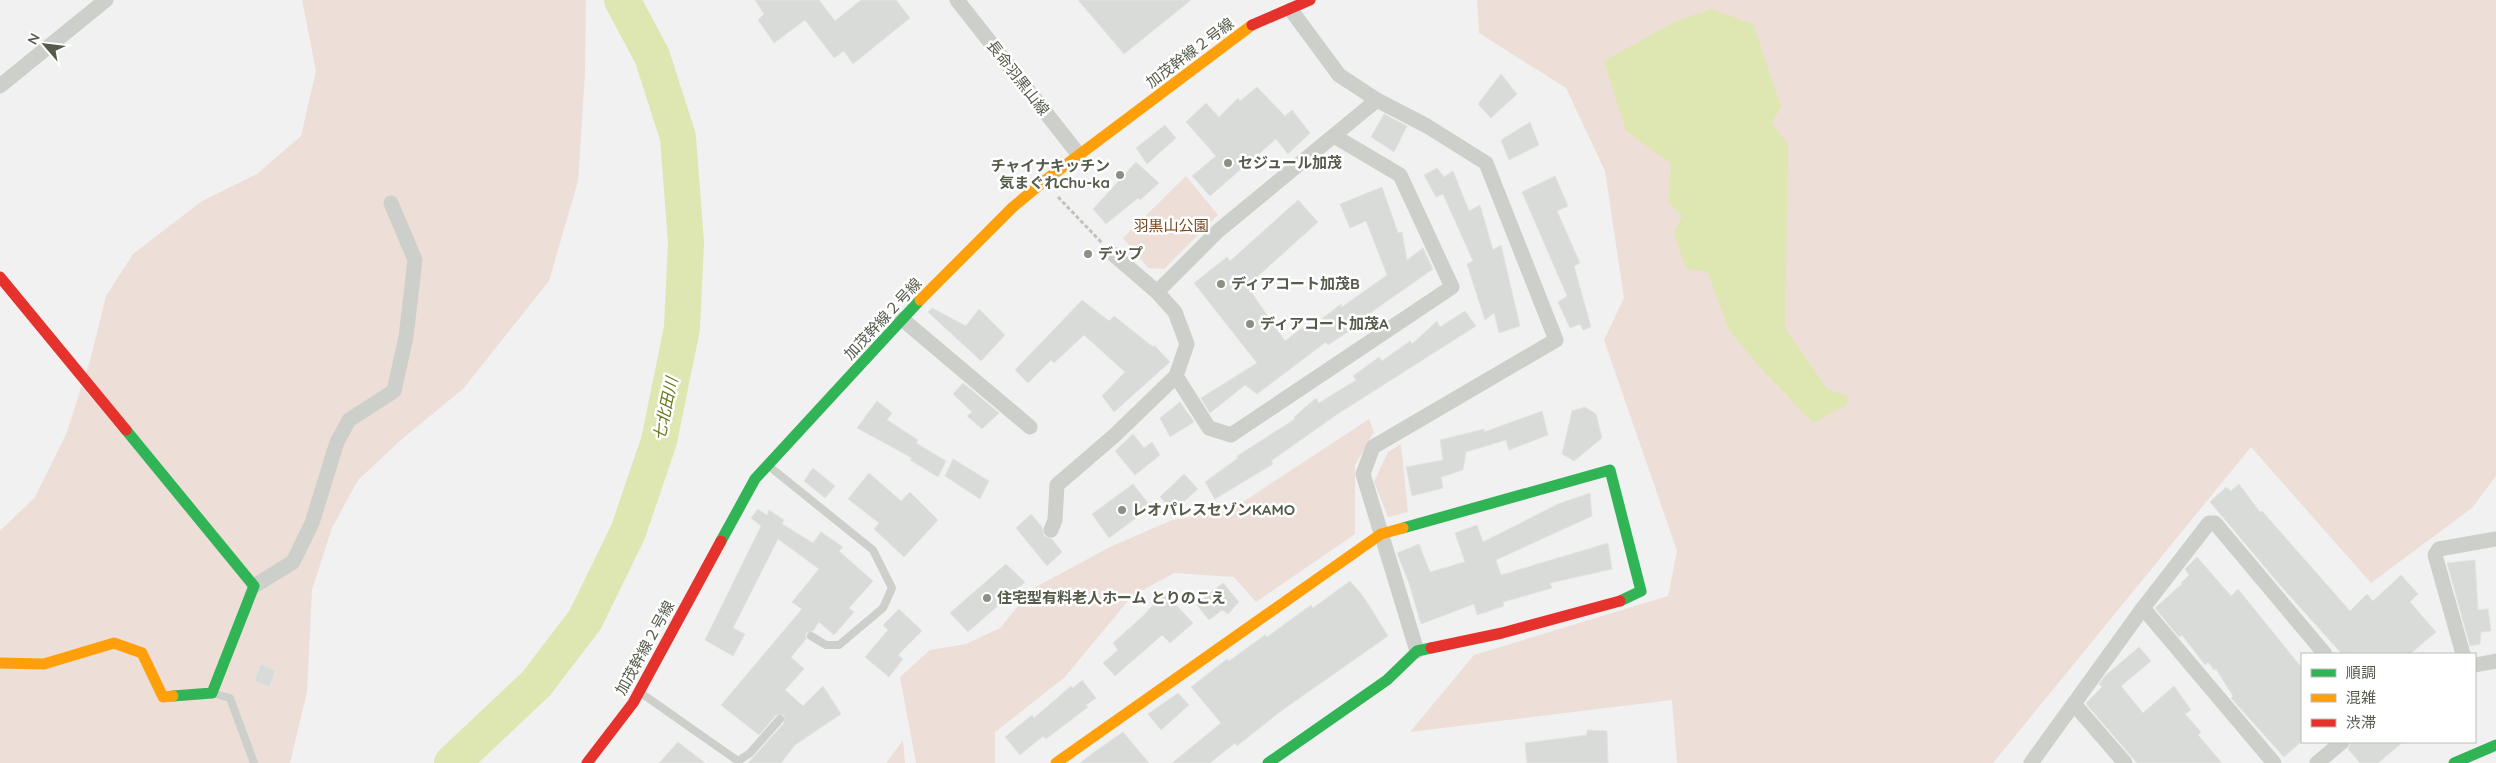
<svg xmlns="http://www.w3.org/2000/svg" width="2496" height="763" font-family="Quicksand,'Noto Sans JP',sans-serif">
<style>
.green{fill:#eddfd8}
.water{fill:#dee6b1}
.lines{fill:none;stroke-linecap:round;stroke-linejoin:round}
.river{stroke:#dee6b1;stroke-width:36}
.building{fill:#d9dbd8;stroke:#e3e3e2}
.path{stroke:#c4c1ba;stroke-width:3;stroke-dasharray:4 2.5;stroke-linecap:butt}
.lane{stroke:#cdcfcb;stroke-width:8}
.street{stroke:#cdcfcb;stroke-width:15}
.fast{stroke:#30b455;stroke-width:11}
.slow{stroke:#ff9f0a;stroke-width:11}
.jam{stroke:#e5322d;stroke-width:11}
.poi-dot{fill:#8b9084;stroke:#fff;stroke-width:2}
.labels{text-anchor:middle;stroke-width:5;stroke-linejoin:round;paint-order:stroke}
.street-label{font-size:15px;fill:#545b4a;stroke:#fff}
.poi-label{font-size:15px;font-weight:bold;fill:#545b4a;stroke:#fff;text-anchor:start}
.park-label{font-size:15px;fill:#754722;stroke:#fff}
.water-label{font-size:16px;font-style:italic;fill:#6a7819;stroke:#fff}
</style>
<rect width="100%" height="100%" fill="#f1f1f1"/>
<g class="green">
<path d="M302,0H586L585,73L578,181L549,281L463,389L402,439L358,480L332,528L312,590L307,692L290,763H0V531L35,497L67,432L91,357L106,296L133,254L202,201L257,174L301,136L316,71Z"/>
<path d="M1477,0H2496V476L2472,508L2371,583L2251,447L1993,763H1677L1672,700L1410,732L1474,655L1668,596L1677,551L1604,340L1624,298L1605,171L1566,88L1479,33Z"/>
<path d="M1186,176L1218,215L1164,269L1148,268L1123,238Z"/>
<path d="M1369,419L1374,432L1355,465V534L1256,602L1234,577L1174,573L1132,596L1065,677L995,732V763H916L900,677L930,650L966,644L1000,628L1032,589L1110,547L1172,520L1229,511Z"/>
<path d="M1401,444L1408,512L1388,517L1374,482L1388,452Z"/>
<path d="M903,740L905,763H886Z"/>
</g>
<path class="water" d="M1711,9L1753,24L1781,106L1772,123L1788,144L1785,328L1828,390L1848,396L1847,405L1813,423L1756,363L1729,330L1707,271L1686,269L1674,233L1682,216L1668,202L1671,164L1626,131L1604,61L1676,21Z"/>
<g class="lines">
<path class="river" d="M452,763L536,684L585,620L628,532L659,441L682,328L686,243L678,137L652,56L622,0"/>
</g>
<g class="building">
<path d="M755,0H819L835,21L861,0H896L910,18L853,64L844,51L834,58L805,20L774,43L758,20L764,14Z"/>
<path d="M1078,0H1191L1124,54Z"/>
<path d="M1501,74L1517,94L1491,118L1478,104Z"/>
<path d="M1257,87L1285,116L1292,110L1310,133L1288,154L1276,139L1210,196L1192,176L1216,156L1186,122L1206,103L1219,117L1238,98L1240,101Z"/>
<path d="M1384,114L1407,126L1394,152L1371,137Z"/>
<path d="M1530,122L1539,145L1509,160L1501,140Z"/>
<path d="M1165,125L1176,138L1147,164L1136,148Z"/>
<path d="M1136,162L1159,183L1140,200L1138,198L1106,224L1093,209Z"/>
<path d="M1437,168L1444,177L1453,171L1469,211L1480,205L1493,250L1501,245L1520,326L1499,333L1494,313L1485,320L1467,264L1473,261L1443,194L1436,197L1424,175Z"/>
<path d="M1555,176L1568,206L1557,211L1580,263L1574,266L1591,327L1583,330L1580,324L1570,328L1558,302L1567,296L1522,192Z"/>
<path d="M1382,187L1398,233L1402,232L1407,260L1423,248L1433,269L1353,325L1354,328L1328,345L1326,342L1257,394L1245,385L1210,413L1201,398L1257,363L1194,283L1227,257L1230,261L1298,200L1318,222L1247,286L1285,341L1303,327L1306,331L1341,304L1342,307L1387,275L1366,221L1350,228L1340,204Z"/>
<path d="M1082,300L1109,321L1114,316L1153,347L1154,345L1170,362L1114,412L1102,396L1125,372L1084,335L1054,363L1051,360L1028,383L1015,370Z"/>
<path d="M932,308L966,326L979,309L1005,335L981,361L928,312Z"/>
<path d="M1465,311L1476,326L1336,415L1271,461L1273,464L1215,499L1205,482L1238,458L1237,456L1295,419L1294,417L1316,398L1319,403L1356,380L1353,376L1379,357L1382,361L1410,341L1412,344L1437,321L1440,327Z"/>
<path d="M963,383L999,413L982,429L967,416L972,412L953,394Z"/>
<path d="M877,401L892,413L887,420L918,440L916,443L946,461L938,477L910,460L912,458L857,428Z"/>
<path d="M1180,402L1194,422L1170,437L1160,418Z"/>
<path d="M1585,407L1596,414L1602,438L1574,461L1562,454L1572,411Z"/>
<path d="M1542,411L1548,435L1509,450L1506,440L1466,452L1463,470L1441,477L1443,488L1412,496L1406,467L1443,460L1440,440L1484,429V432Z"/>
<path d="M1133,434L1144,448L1152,442L1160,455L1135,475L1115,451Z"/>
<path d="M953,459L989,481L980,499L945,476Z"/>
<path d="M813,468L835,486L825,498L804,481Z"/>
<path d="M869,473L901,501L910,492L938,520L904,557L874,529L879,523L848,499Z"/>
<path d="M1184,474L1198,489L1173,511L1160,497Z"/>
<path d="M1133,484L1151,507L1109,538L1092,514Z"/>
<path d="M2239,484L2260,512L2262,511L2350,611L2367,594L2373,601L2401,575L2418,594L2410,602L2436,632L2410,654H2342L2280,585L2210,502L2226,487L2231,491Z"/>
<path d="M1590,493L1592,516L1496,560L1501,575L1608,543L1612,569L1550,583L1552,588L1503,602L1504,606L1477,615L1474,604L1421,624L1409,583L1397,553L1419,544L1430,572L1465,562L1455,533L1477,525L1483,542L1558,504Z"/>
<path d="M758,509L767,515L769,510L784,520L782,524L813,543L821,532L843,547L839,551L873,581L849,608L854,612L834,635L819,622L813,631L806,633V639L791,657L804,669L785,690L803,706L823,686L841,714L795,745L781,763H748L784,723V715H776L759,735L721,705L802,609L792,602L819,569L778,539L733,628L745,634L733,656L705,640L761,526L751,518Z"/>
<path d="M1031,514L1042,527L1044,536L1052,539L1062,552L1047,566L1016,528Z"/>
<path d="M2197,557L2231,596L2238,589L2302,668V741L2284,757L2231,698L2233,696L2216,669L2214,670L2208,662L2205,665L2182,635L2179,637L2155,608L2182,584L2181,583L2189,575L2185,569Z"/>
<path d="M2475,560L2478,610L2488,609L2491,631L2481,632L2480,644L2470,646L2447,563Z"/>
<path d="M1006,564L1025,582L968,632L950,613Z"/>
<path d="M1350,581L1363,596L1388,636L1281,711L1237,746L1235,743L1210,763H1172L1221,723L1191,687L1227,659L1229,661L1265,635L1267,637L1311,605L1313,608Z"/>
<path d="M1223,583L1239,602L1228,614L1222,610L1209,620L1196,604Z"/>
<path d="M1164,592L1193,623L1170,643L1162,635L1115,676L1103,663L1118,650L1113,643L1144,615Z"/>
<path d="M899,609L922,631L898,655L903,659L889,677L865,657L888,630L883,625Z"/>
<path d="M2139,647L2151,661L2121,686L2143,713L2174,686L2191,710L2185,714L2201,732L2198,735L2222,763H2137L2088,706L2086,703L2102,687L2099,684L2105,676Z"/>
<path d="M261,664L276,671L269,687L254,681Z"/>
<path d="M1082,680L1096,698L1086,705L1088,707L1046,739L1043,736L1020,755L1005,737L1032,715L1034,718L1071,686L1073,688Z"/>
<path d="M1178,693L1189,705L1161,730L1148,714Z"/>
<path d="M1587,730L1607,731L1608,763H1527L1525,743L1587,735Z"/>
<path d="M1123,732L1149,763H1080L1093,753Z"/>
<path d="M678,742L705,763H659Z"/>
<path d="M2351,742H2403L2378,763H2360L2348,749Z"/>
</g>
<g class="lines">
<path class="path" d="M1058,197L1102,243"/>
<g class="lane">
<path d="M770,467L873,550L892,588L883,608L839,645H826L811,636"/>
<path d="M641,693L738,761L750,753L780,719"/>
<path d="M215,694L230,698L254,763"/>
</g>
<g class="street">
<path d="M957,0L1079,155"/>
<path d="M0,86L106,0"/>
<path d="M1377,100L1427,126L1486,163L1556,340L1373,447L1363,474L1417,651"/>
<path d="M1113,254L1157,292L1218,231L1377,100L1339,75L1291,10"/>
<path d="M1157,292L1175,312L1187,344L1176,376L1209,428L1231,435L1452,287L1400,175L1334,136"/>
<path d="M902,319L1030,427"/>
<path d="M1051,530L1055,520L1057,485L1115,435L1176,376"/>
<path d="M254,586L293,562L312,523L337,442L349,420L394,391L406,337L415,260L391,203"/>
<path d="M2143,608L2274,763"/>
<path d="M2463,654L2435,555L2439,549L2496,539"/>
<path d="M2475,665L2496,661"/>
<path d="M2074,704L2125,763"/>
<path d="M2031,763L2143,608L2209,523H2215L2325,654"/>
<path d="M2317,763L2342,742"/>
</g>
<g class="fast">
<path d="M126,430L254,586L212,693L173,696"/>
<path d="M1403,528L1610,470L1641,591L1620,601"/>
<path d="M721,541L755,479L920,300"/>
<path d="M1268,763L1387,680L1417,651L1431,648"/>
<path d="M2454,763L2496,745"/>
</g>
<g class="slow">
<path d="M920,300L1013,207L1043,182L1252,25"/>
<path d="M0,663L44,664L114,643L142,653L163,697L173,696"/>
<path d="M1056,763L1381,534L1403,528"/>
</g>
<g class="jam">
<path d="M1252,25L1310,0"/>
<path d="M0,277L126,430"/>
<path d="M1431,648L1502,633L1620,601"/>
<path d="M587,763L633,703L721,541"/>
</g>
</g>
<g class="poi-dot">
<circle cx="1228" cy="163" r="5"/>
<circle cx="1120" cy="175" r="5"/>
<circle cx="1088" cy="254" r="5"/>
<circle cx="1221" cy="284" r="5"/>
<circle cx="1250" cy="324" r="5"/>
<circle cx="1122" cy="510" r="5"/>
<circle cx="987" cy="598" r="5"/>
</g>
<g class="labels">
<g class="street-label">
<text transform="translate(1190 53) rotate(-37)" y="5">加茂幹線２号線</text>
<text transform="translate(1018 78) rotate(52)" y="5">長命羽黒山線</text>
<text transform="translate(883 319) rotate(-47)" y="5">加茂幹線２号線</text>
<text transform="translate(645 648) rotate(-61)" y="5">加茂幹線２号線</text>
</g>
<g class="poi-label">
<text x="1238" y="168">セジュール加茂</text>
<text x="1110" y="171" text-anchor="end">チャイナキッチン<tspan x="1110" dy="17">気まぐれChu-ka</tspan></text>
<text x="1098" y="259">デップ</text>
<text x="1231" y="289">ディアコート加茂B</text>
<text x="1260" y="329">ディアコート加茂A</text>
<text x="1132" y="515">レオパレスセゾンKAMO</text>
<text x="997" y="603">住宅型有料老人ホーム とりのこえ</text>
</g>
<g class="park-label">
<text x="1171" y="231">羽黒山公園</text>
</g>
<g class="water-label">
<text transform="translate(665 409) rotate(-78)" y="6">七北田川</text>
</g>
</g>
<rect x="2301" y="653" width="175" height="90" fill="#ffffff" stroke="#bbbdb7"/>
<rect x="2311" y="669" width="25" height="8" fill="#30b455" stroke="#bbbdb7"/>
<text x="2346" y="678" font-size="15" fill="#545b4a">順調</text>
<rect x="2311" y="694" width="25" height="8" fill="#ff9f0a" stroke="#bbbdb7"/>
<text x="2346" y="703" font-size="15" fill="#545b4a">混雑</text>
<rect x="2311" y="719" width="25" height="8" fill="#e5322d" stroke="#bbbdb7"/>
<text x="2346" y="728" font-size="15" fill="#545b4a">渋滞</text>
<g transform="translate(45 45) rotate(298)" stroke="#ffffff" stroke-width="4" paint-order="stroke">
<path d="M0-4L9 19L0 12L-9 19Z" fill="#545b4a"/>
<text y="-8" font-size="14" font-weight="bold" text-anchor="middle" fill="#545b4a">N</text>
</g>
</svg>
